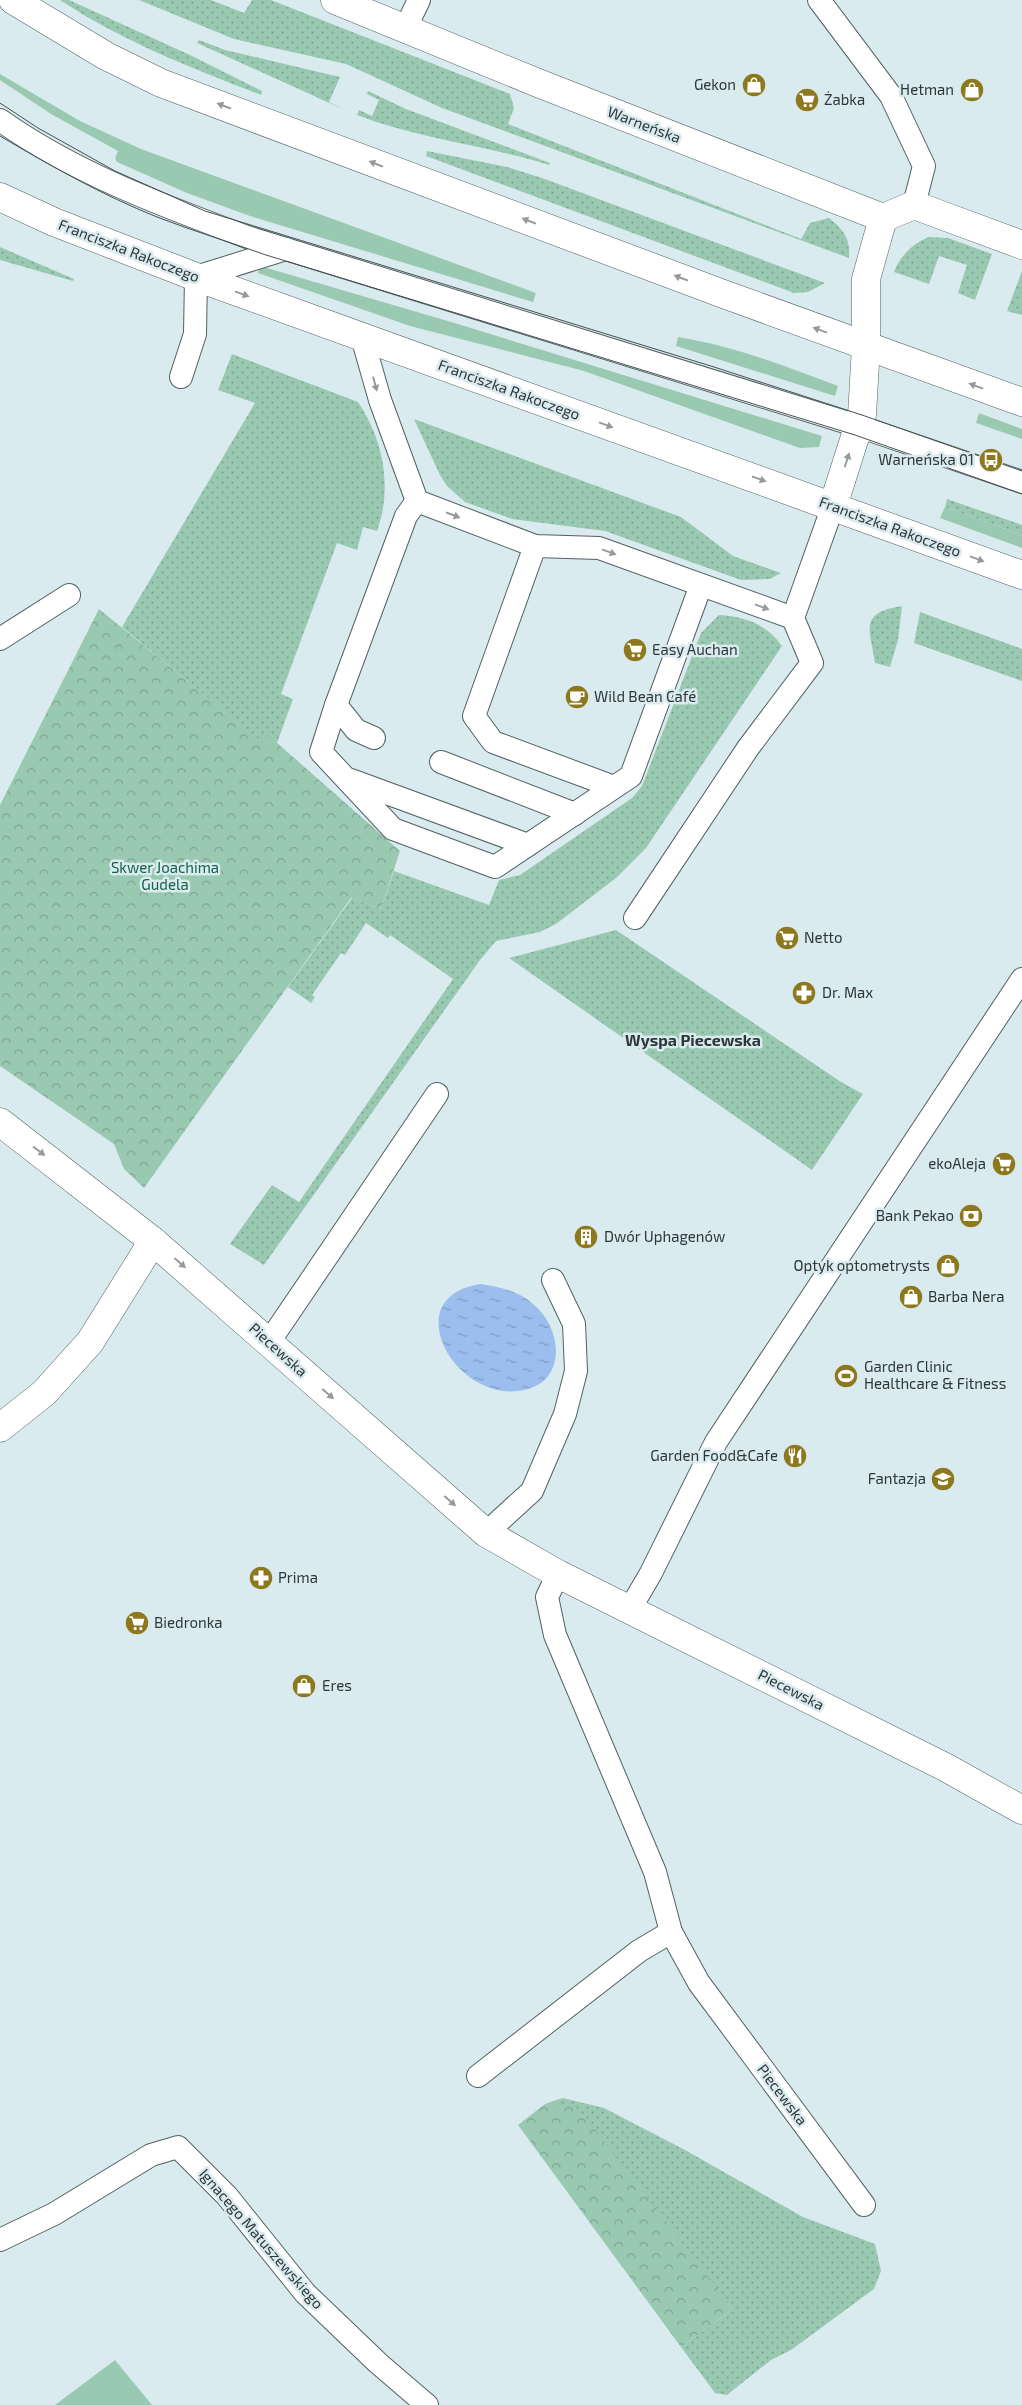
<svg xmlns="http://www.w3.org/2000/svg" width="1022" height="2405" font-family="'Exo 2',sans-serif">
<style>
.grass{fill:url(#grass-dots)}
.forest{fill:url(#forest-crowns)}
.garden{fill:#9ac9b2}
.water{fill:url(#water-ripples)}
.lines{fill:none;stroke-linecap:round;stroke-linejoin:round}
.service-casing{stroke:#516163;stroke-width:24}
.minor-casing{stroke:#516163;stroke-width:29}
.secondary-casing{stroke:#516163;stroke-width:29}
.service{stroke:#fff;stroke-width:22}
.minor{stroke:#fff;stroke-width:28}
.secondary{stroke:#fff;stroke-width:28}
.tram{stroke:#474f51;stroke-width:1}
.oneway{fill:#979a9c}
.labels{text-anchor:middle;stroke-width:5;stroke-linejoin:round;paint-order:stroke}
.poi-label{font-size:15px;fill:#2f3638;stroke:#daebef;text-anchor:start}
.street-label{font-size:15px;fill:#2f3638;stroke:#daebef}
.park-label{font-size:15px;fill:#156246;stroke:#daebef}
.neighbourhood-label{font-size:16px;font-weight:bold;fill:#2f3638;stroke:#daebef}
</style>
<defs>
<pattern id="grass-dots" width="8" height="8" patternUnits="userSpaceOnUse" patternTransform="scale(1.25)"><rect width="8" height="8" fill="#9ac9b2"/><path d="M2 2h.1M6 6h.1" fill="none" stroke="#7ea492" stroke-width="1.8" stroke-linecap="round"/></pattern>
<pattern id="forest-crowns" width="20" height="18" patternUnits="userSpaceOnUse" patternTransform="scale(1.25)"><rect width="20" height="18" fill="#9ac9b2"/><path d="M2 6a3 3 0 1 1 6 0M12 15a3 3 0 1 1 6 0" fill="none" stroke="#7ea492"/></pattern>
<pattern id="water-ripples" width="26" height="14" patternUnits="userSpaceOnUse" patternTransform="scale(1.25)"><rect width="26" height="14" fill="#9bbeee"/><path d="M2 4q2-2 4 0t4 0M15 11q2-2 4 0t4 0" fill="none" stroke="#7f9bc2"/></pattern>
</defs>
<rect width="100%" height="100%" fill="#daebef"/>
<g class="grass">
<path d="M60,0H69L190,55L262,91L261,95C191,68 122,41 60,0Z"/>
<path d="M139,0H211L244,13L252,0H271L510,94L514,108L508,124L801,239L810,223L829,218C843,229 851,239 849,258L442,108L346,64L234,39Z"/>
<path d="M199,40L225,50L340,77L329,102L347,111L197,43Z"/>
<path d="M368,91L406,109L550,163L549,165C485,145 419,139 357,115L359,110L372,116L379,100L367,94Z"/>
<path d="M427,151L507,167L542,178L825,283L808,292L794,293L426,156Z"/>
<path d="M929,237L948,238L992,254L975,300L958,293L967,265L939,256L929,284L894,272C900,256 913,243 929,237Z"/>
<path d="M0,247L74,279L73,281L0,260Z"/>
<path d="M1022,271V315L1007,311Z"/>
<path d="M232,354L358,402C383,439 393,487 377,531L363,527L357,550L337,543L281,694L293,699L277,743L268,736L262,743L122,627L255,403L218,390Z"/>
<path d="M414,419L681,517L733,556L781,573L770,579L741,580L605,531L512,519L465,502L447,486L440,475Z"/>
<path d="M947,499L1022,525V535L945,507Z"/>
<path d="M902,606L898,640L890,667L875,663C871,630 857,613 902,606Z"/>
<path d="M920,612L1022,649V681L914,643Z"/>
<path d="M719,615C744,616 768,625 782,646L646,848L616,878L556,924L540,932L496,941L480,960L264,1265L230,1244L272,1185L299,1202L453,979L390,935L388,938L366,923L345,955L341,953L312,995L315,997L311,1003L288,987L352,898L381,909L394,871L489,905L499,880L520,875L632,798L642,786L701,633Z"/>
<path d="M616,930L841,1082L863,1094L812,1170L509,958Z"/>
<path d="M563,2098L604,2108L685,2150L803,2217L875,2244L881,2271L874,2289L791,2350L771,2360L727,2395L715,2393L681,2347L733,2309L553,2101Z"/>
</g>
<g class="forest">
<path d="M99,609L262,742L268,735L400,851L381,909L351,898L144,1188L124,1169L114,1144L0,1066V805Z"/>
<path d="M553,2101L570,2107L586,2118L733,2309L681,2347L518,2125L545,2104Z"/>
</g>
<g class="garden">
<path d="M0,74L80,121L141,149L536,293L533,302L250,216L187,193L117,162L115,158L118,151L51,114L0,80Z"/>
<path d="M260,266L458,324L822,436L819,447L800,448L584,371L410,326L258,273Z"/>
<path d="M678,337C734,346 785,366 838,386L835,396L676,346Z"/>
<path d="M979,413L1022,429V439L976,423Z"/>
<path d="M945,507L1022,535V548L940,518Z"/>
<path d="M115,2360L152,2405H55Z"/>
</g>
<path class="water" d="M481,1284C500,1287 518,1291 533,1304C562,1327 568,1381 524,1390C455,1405 395,1296 481,1284Z"/>
<g class="lines">
<g class="service-casing">
<g id="service">
<path d="M819,0L891,96L924,166L914,205"/>
<path d="M405,29L419,0"/>
<path d="M0,120C75,173 161,205 247,237L858,426L1022,482"/>
<path d="M362,337L380,400L417,501L535,546L599,548L793,618"/>
<path d="M181,377L195,334L196,277L286,249"/>
<path d="M417,501L406,516L336,705L321,752L393,829L495,867L631,776L701,585"/>
<path d="M535,546L474,716L493,742L614,787"/>
<path d="M0,639L69,595"/>
<path d="M336,705L356,730L374,738"/>
<path d="M441,762L575,814"/>
<path d="M351,780L528,845"/>
<path d="M635,918L748,748L812,663L793,618L833,506"/>
<path d="M269,1342L437,1094"/>
<path d="M486,1533L532,1491L565,1414L576,1371L574,1324L553,1280"/>
<path d="M558,1574L547,1597L555,1635L655,1872L671,1932L699,1983L864,2205"/>
<path d="M630,1609L651,1573L716,1442L1022,979"/>
<path d="M478,2076L639,1951L671,1932"/>
<path d="M0,2240L54,2214L151,2155L178,2147L227,2196L305,2293L378,2363L427,2405"/>
</g>
</g>
<g class="minor-casing">
<g id="minor">
<path d="M335,0L538,83L883,218L914,205L1022,245"/>
<path d="M833,506L862,415L866,346V279L883,218"/>
<path d="M0,1122L153,1241L486,1533L558,1574L945,1767L1022,1810"/>
<path d="M0,1428L44,1393L90,1342L153,1241"/>
</g>
</g>
<g class="secondary-casing">
<g id="secondary">
<path d="M13,0L106,56L161,83L726,295L1022,402"/>
<path d="M0,197L54,222L196,277L1022,575"/>
</g>
</g>
<use href="#service" class="service"/>
<use href="#minor" class="minor"/>
<use href="#secondary" class="secondary"/>
<g class="tram">
<path d="M0,103L38,128L115,171L205,211L714,367L862,415L1022,471"/>
<path d="M0,136C51,166 102,195 157,217C193,231 230,242 266,255L855,435L1022,494"/>
</g>
</g>
<defs><path id="oneway-solid" d="M-6-.8H1V-3.2L6.5 0L1 3.2V.8H-6Z" transform="scale(1.25)"/></defs>
<g class="oneway">
<use href="#oneway-solid" transform="translate(224 106) rotate(-159)"/>
<use href="#oneway-solid" transform="translate(376 164) rotate(-159)"/>
<use href="#oneway-solid" transform="translate(529 221) rotate(-159)"/>
<use href="#oneway-solid" transform="translate(681 278) rotate(-159)"/>
<use href="#oneway-solid" transform="translate(242 294) rotate(20)"/>
<use href="#oneway-solid" transform="translate(820 330) rotate(-160)"/>
<use href="#oneway-solid" transform="translate(375 384) rotate(75)"/>
<use href="#oneway-solid" transform="translate(976 386) rotate(-160)"/>
<use href="#oneway-solid" transform="translate(606 425) rotate(20)"/>
<use href="#oneway-solid" transform="translate(847 460) rotate(-72)"/>
<use href="#oneway-solid" transform="translate(759 479) rotate(20)"/>
<use href="#oneway-solid" transform="translate(453 515) rotate(21)"/>
<use href="#oneway-solid" transform="translate(609 552) rotate(20)"/>
<use href="#oneway-solid" transform="translate(977 559) rotate(20)"/>
<use href="#oneway-solid" transform="translate(762 607) rotate(20)"/>
<use href="#oneway-solid" transform="translate(39 1151) rotate(37)"/>
<use href="#oneway-solid" transform="translate(180 1263) rotate(41)"/>
<use href="#oneway-solid" transform="translate(328 1394) rotate(41)"/>
<use href="#oneway-solid" transform="translate(450 1501) rotate(41)"/>
</g>
<defs>
<g id="shop-disc" transform="scale(1.25)"><circle r="9.5" fill="#8e781d" stroke="#daebef"/><path d="M-5-2.5h2.3a2.7 3.5 0 0 1 5.4 0H5L5.5 6h-11ZM-1.5-2.5h3a1.5 2.3 0 0 0-3 0Z" fill="#fff"/></g>
<g id="supermarket-disc" transform="scale(1.25)"><circle r="9.5" fill="#8e781d" stroke="#daebef"/><path d="M-6-5.5h2.5l.6 2H6L4.5 2H-2.5L-4.4-4H-6ZM-1.5 3.2a1.3 1.3 0 1 0 .1 0ZM3 3.2a1.3 1.3 0 1 0 .1 0Z" fill="#fff"/></g>
<g id="bus-disc" transform="scale(1.25)"><circle r="9.5" fill="#8e781d" stroke="#daebef"/><path d="M-5-6H5V4H4V6H2V4H-2V6H-4V4H-5ZM-3.5-4V0h7V-4ZM-3.5 1.2v1.5H-2V1.2ZM2 1.2v1.5H3.5V1.2Z" fill="#fff"/></g>
<g id="cafe-disc" transform="scale(1.25)"><circle r="9.5" fill="#8e781d" stroke="#daebef"/><path d="M-5.5-4.5H6V0H3Q3 3.5 0 3.5H-2.5Q-5.5 3.5-5.5 0ZM3-3.2v2h1.7v-2ZM-6 4.5H4V6H-6Z" fill="#fff"/></g>
<g id="pharmacy-disc" transform="scale(1.25)"><circle r="9.5" fill="#8e781d" stroke="#daebef"/><path d="M-2-6h4v4h4v4h-4v4h-4v-4h-4v-4h4Z" fill="#fff"/></g>
<g id="bank-disc" transform="scale(1.25)"><circle r="9.5" fill="#8e781d" stroke="#daebef"/><path d="M-6-4H6V4H-6ZM0-2.3a2.3 2.3 0 1 0 0 4.6a2.3 2.3 0 1 0 0-4.6Z" fill="#fff"/></g>
<g id="building-disc" transform="scale(1.25)"><circle r="9.5" fill="#8e781d" stroke="#daebef"/><path d="M-4-6H4V6H1V3H-1V6H-4ZM-2.5-4.3h1.7v1.8h-1.7ZM.8-4.3h1.7v1.8H.8ZM-2.5-1h1.7V.8h-1.7ZM.8-1h1.7V.8H.8Z" fill="#fff"/></g>
<g id="stadium-disc" transform="scale(1.25)"><circle r="9.5" fill="#8e781d" stroke="#daebef"/><path d="M0-5a6.5 5 0 1 0 0 10a6.5 5 0 1 0 0-10ZM-3.5-1.8h7v3.6h-7Z" fill="#fff"/></g>
<g id="restaurant-disc" transform="scale(1.25)"><circle r="9.5" fill="#8e781d" stroke="#daebef"/><path d="M-5-6h1v4h1v-4h1v4h1v-4h1v5L-1.5 .5V6h-2V.5L-5-1ZM5-6V6H3V1.5H1.5Q1.5-4 5-6Z" fill="#fff"/></g>
<g id="school-disc" transform="scale(1.25)"><circle r="9.5" fill="#8e781d" stroke="#daebef"/><path d="M0-5L7-2L0 1L-7-2ZM-4 1L0 2.5L4 1V4Q0 6-4 4Z" fill="#fff"/></g>
</defs>
<g fill-rule="evenodd">
<use href="#shop-disc" x="754" y="85"/>
<use href="#shop-disc" x="972" y="90"/>
<use href="#supermarket-disc" x="807" y="100"/>
<use href="#bus-disc" x="991" y="460"/>
<use href="#supermarket-disc" x="635" y="650"/>
<use href="#cafe-disc" x="577" y="697"/>
<use href="#supermarket-disc" x="787" y="938"/>
<use href="#pharmacy-disc" x="804" y="993"/>
<use href="#supermarket-disc" x="1004" y="1164"/>
<use href="#bank-disc" x="971" y="1216"/>
<use href="#building-disc" x="586" y="1237"/>
<use href="#shop-disc" x="948" y="1266"/>
<use href="#shop-disc" x="911" y="1297"/>
<use href="#stadium-disc" x="846" y="1376"/>
<use href="#restaurant-disc" x="795" y="1456"/>
<use href="#school-disc" x="943" y="1479"/>
<use href="#pharmacy-disc" x="261" y="1578"/>
<use href="#supermarket-disc" x="137" y="1623"/>
<use href="#shop-disc" x="304" y="1686"/>
</g>
<g class="labels">
<g class="poi-label">
<text x="736" y="90" text-anchor="end">Gekon</text>
<text x="954" y="95" text-anchor="end">Hetman</text>
<text x="824" y="105">Żabka</text>
<text x="974" y="465" text-anchor="end">Warneńska 01</text>
<text x="652" y="655">Easy Auchan</text>
<text x="594" y="702">Wild Bean Café</text>
<text x="804" y="943">Netto</text>
<text x="822" y="998">Dr. Max</text>
<text x="986" y="1169" text-anchor="end">ekoAleja</text>
<text x="954" y="1221" text-anchor="end">Bank Pekao</text>
<text x="604" y="1242">Dwór Uphagenów</text>
<text x="930" y="1271" text-anchor="end">Optyk optometrysts</text>
<text x="928" y="1302">Barba Nera</text>
<text x="864" y="1372">Garden Clinic<tspan x="864" dy="17">Healthcare &amp; Fitness</tspan></text>
<text x="778" y="1461" text-anchor="end">Garden Food&amp;Cafe</text>
<text x="926" y="1484" text-anchor="end">Fantazja</text>
<text x="278" y="1583">Prima</text>
<text x="154" y="1628">Biedronka</text>
<text x="322" y="1691">Eres</text>
</g>
<g class="street-label">
<text transform="translate(644 125) rotate(21)" y="5">Warneńska</text>
<text transform="translate(129 251) rotate(21)" y="5">Franciszka Rakoczego</text>
<text transform="translate(509 390) rotate(20)" y="5">Franciszka Rakoczego</text>
<text transform="translate(890 527) rotate(20)" y="5">Franciszka Rakoczego</text>
<text transform="translate(278 1350) rotate(42)" y="5">Piecewska</text>
<text transform="translate(791 1690) rotate(27)" y="5">Piecewska</text>
<text transform="translate(782 2095) rotate(53)" y="5">Piecewska</text>
<text transform="translate(261 2239) rotate(49)" y="5">Ignacego Matuszewskiego</text>
</g>
<g class="park-label">
<text x="165" y="873">Skwer Joachima<tspan x="165" dy="17">Gudela</tspan></text>
</g>
<g class="neighbourhood-label">
<text x="693" y="1046">Wyspa Piecewska</text>
</g>
</g>
</svg>
